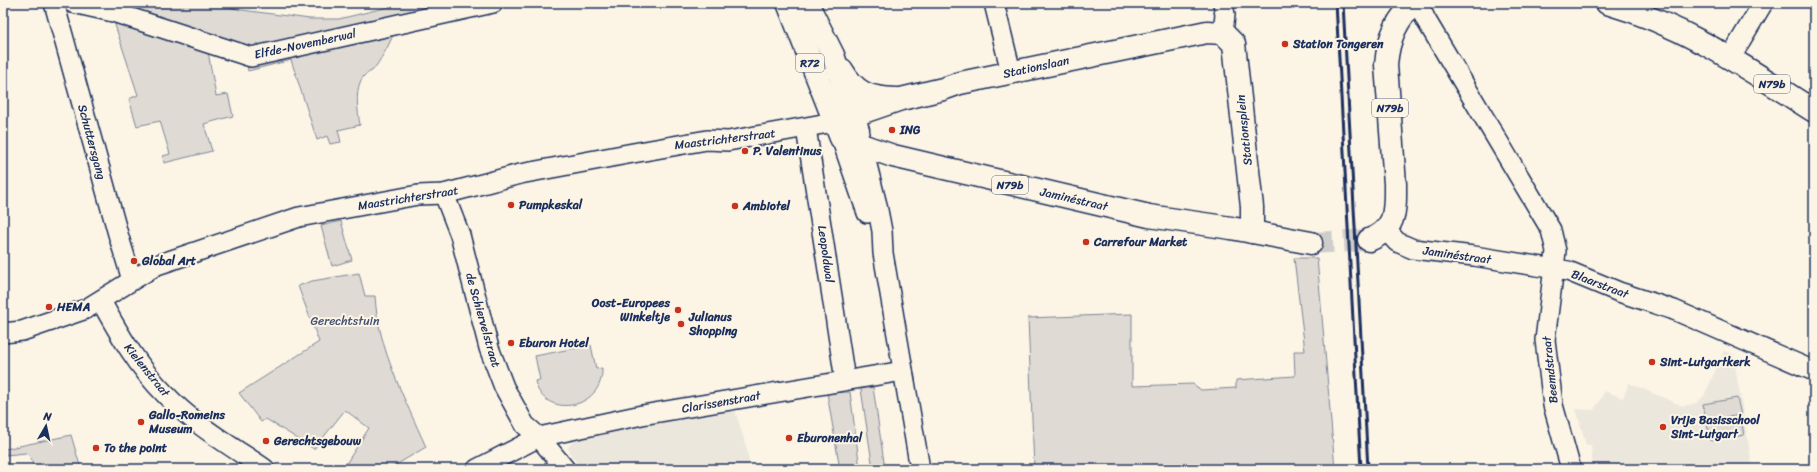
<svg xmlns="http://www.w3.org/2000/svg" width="1817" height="472" font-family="Sriracha,sans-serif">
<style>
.built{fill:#ece7dc}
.green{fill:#dfdbd4;stroke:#7d8599}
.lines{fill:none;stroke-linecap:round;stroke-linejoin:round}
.major-tunnel{stroke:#cfcdca;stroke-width:22;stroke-dasharray:22 11;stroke-linecap:butt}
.minor-casing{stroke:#1b2f5e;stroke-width:22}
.major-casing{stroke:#1b2f5e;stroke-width:25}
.minor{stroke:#fcf5e5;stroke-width:19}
.major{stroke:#fcf5e5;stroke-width:22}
.rail{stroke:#1b2f5e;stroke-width:3}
.poi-dot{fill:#c8321e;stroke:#fcf5e5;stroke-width:1.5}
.labels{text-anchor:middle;stroke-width:4;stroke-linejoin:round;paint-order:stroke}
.shield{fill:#fcf5e5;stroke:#5e6a86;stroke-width:1}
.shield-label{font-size:11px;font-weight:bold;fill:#1b2f5e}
.street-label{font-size:12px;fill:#1b2f5e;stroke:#fcf5e5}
.poi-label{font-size:12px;font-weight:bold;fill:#1b2f5e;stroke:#fcf5e5;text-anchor:start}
.park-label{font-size:12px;fill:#425176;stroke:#fcf5e5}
</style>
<rect width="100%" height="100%" fill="#fcf5e5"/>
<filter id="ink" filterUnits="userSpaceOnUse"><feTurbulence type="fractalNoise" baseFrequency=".025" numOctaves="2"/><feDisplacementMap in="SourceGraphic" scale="8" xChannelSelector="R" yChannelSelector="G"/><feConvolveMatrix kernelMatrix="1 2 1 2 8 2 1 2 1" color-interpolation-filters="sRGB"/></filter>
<g filter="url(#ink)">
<g class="built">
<path d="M1724,351L1733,354L1753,469H1593L1591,445H1586L1576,409L1594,410L1605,391L1623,398L1629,383L1683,406L1696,403L1704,396Z"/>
<path d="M734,407L747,449L750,469H581L571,455L568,447L575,440Z"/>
</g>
<g class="green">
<path d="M113,3H208L242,10L310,19H339L405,3H473L262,46L257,43L251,50Z"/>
<path d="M277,3H362L328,7Z"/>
<path d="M113,19L208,52L216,96L228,94L233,116L204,124L212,151L164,163L163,156L170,154L160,121L137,126L129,99L138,95Z"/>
<path d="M393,34C391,42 379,63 373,70C371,72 366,73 363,77C354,89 358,112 360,125L338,130L341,142L330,144L327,136L317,140L291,60L248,71L247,65Z"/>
<path d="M341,221L352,260L332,266L321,226Z"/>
<path d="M1294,258H1317L1335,469H1034L1028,318L1132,314V386L1193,384L1201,390L1236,388V380L1295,376L1294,351H1305Z"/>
<path d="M359,273L365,296H375C378,349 405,399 426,447L389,469H346L344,467L369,428L345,410L314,449L266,419L261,422L239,393L319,342L298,286L312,281Z"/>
<path d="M591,345L596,369L602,368C604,410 543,420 535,381L540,380L535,356Z"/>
<path d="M873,387L885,469H873L861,389Z"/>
<path d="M850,392L860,469H840L827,393Z"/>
<path d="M1737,398L1741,415L1706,421L1703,404Z"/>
<path d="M1741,419L1744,435L1711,441L1707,424Z"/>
<path d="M71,435L81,469H32C34,462 32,458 26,453L6,455L5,449Z"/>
</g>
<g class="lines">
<path class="major-tunnel" d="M1311,243L1369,240"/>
<g class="minor-casing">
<g id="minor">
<path d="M54,3L118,234L132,280"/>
<path d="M73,3L113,12L251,57L493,3"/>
<path d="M994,3L1011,72"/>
<path d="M1418,3L1426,20L1551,230L1556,251L1545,340L1553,405L1571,469"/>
<path d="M1223,33L1225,15L1223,3"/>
<path d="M1730,58L1763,3"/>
<path d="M806,128L845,380"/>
<path d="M841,138L867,213"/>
<path d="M862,145L877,205L882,231L883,253L920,469"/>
<path d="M444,194L460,235L489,348L504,387L525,425L539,437L565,469"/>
<path d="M1386,230L1397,242L1413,249L1474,256L1568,271L1619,292L1674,310L1814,371"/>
<path d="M101,301C119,334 138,367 165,394C193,424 231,446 265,469"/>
<path d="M3,333L22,331L86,309L157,265L299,217L418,195L444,194L520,174L633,153L707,140L728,141L834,122"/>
<path d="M477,469L539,437L642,415L903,371"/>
</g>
</g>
<g class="major-casing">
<g id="major">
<path d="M788,3L841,138L893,156L1149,216L1231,228L1311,243"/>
<path d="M807,3L833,55L858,130"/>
<path d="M1607,3C1686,26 1745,67 1814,111"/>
<path d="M842,70C856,94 869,98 896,99"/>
<path d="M834,122L901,99L943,89L960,83L1207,32L1223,33L1234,44L1252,207V232"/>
<path d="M1369,240C1397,229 1395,210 1395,184L1386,65C1388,40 1396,18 1416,3"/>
</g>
</g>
<use href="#minor" class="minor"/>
<use href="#major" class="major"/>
<g class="rail">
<path d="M1336,3L1361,469"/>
<path d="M1343,3L1368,469"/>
</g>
</g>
</g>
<g class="poi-dot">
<circle cx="1285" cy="44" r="4"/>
<circle cx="892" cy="130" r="4"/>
<circle cx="745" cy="151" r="4"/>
<circle cx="511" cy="205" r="4"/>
<circle cx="735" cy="206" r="4"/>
<circle cx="1086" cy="242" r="4"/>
<circle cx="134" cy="261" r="4"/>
<circle cx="49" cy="307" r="4"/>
<circle cx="678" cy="310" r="4"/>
<circle cx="681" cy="324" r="4"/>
<circle cx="511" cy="343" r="4"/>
<circle cx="1652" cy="362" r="4"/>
<circle cx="141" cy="422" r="4"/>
<circle cx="1663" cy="427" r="4"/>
<circle cx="789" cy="438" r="4"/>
<circle cx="266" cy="441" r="4"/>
<circle cx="96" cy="448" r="4"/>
</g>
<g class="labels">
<g class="shield">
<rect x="796" y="54" width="28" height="18" rx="3"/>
<rect x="1754" y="75" width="36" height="18" rx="3"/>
<rect x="1372" y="99" width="36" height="18" rx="3"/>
<rect x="992" y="176" width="36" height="18" rx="3"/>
</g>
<g class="shield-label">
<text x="810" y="67">R72</text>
<text x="1772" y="88">N79b</text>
<text x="1390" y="112">N79b</text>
<text x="1010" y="189">N79b</text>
</g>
<g class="street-label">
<text transform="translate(305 44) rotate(-12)" y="4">Elfde-Novemberwal</text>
<text transform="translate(1036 67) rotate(-12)" y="4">Stationslaan</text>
<text transform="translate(1244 130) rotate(-96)" y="4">Stationsplein</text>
<text transform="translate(725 139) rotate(-7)" y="4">Maastrichterstraat</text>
<text transform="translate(92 142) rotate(75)" y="4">Schuttersgang</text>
<text transform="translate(408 198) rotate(-9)" y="4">Maastrichterstraat</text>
<text transform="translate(1074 199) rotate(13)" y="4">Jaminéstraat</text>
<text transform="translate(826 254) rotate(82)" y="4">Leopoldwal</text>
<text transform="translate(1457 255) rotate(8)" y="4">Jaminéstraat</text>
<text transform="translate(1600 284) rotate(21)" y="4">Blaarstraat</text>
<text transform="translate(483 320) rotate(74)" y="4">de Schiervelstraat</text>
<text transform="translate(147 370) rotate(51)" y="4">Kielenstraat</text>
<text transform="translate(1550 370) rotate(-96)" y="4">Beemdstraat</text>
<text transform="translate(721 402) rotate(-10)" y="4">Clarissenstraat</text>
</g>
<g class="poi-label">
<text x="1293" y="48">Station Tongeren</text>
<text x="900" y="134">ING</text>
<text x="753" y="155">P. Valentinus</text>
<text x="519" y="209">Pumpkeskal</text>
<text x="743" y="210">Ambiotel</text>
<text x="1094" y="246">Carrefour Market</text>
<text x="142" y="265">Global Art</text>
<text x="670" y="307" text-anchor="end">Oost-Europees<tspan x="670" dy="14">Winkeltje</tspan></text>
<text x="57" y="311">HEMA</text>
<text x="689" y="321">Julianus<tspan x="689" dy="14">Shopping</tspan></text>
<text x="519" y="347">Eburon Hotel</text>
<text x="1660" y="366">Sint-Lutgartkerk</text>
<text x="149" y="419">Gallo-Romeins<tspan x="149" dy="14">Museum</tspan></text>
<text x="1671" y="424">Vrije Basisschool<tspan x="1671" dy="14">Sint-Lutgart</tspan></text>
<text x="797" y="442">Eburonenhal</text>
<text x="274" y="445">Gerechtsgebouw</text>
<text x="104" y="452">To the point</text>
</g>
<g class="park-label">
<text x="345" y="325">Gerechtstuin</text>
</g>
</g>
<rect width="1817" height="472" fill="none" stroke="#fcf5e5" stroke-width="16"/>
<rect x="8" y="8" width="1801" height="456" fill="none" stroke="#1b2f5e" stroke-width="1.5" filter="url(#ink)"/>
<g transform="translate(46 426) rotate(9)" stroke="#fcf5e5" stroke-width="3" paint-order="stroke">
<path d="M0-3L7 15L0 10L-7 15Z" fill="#1b2f5e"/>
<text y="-6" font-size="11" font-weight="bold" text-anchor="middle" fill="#1b2f5e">N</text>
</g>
</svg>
